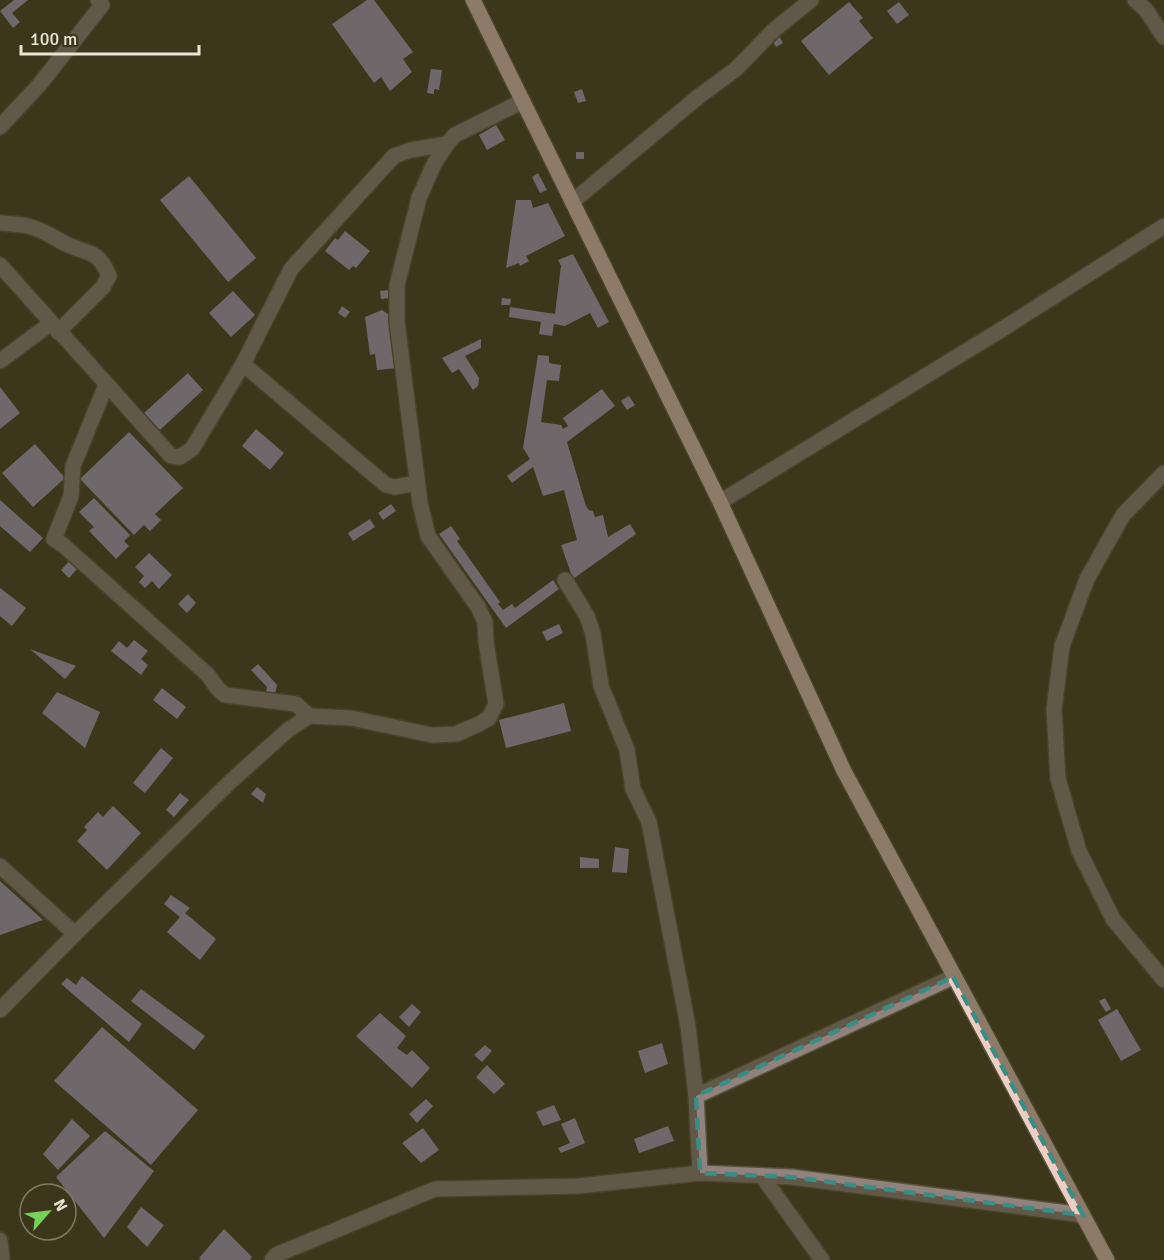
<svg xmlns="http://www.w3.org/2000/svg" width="1164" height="1260" font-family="Signika,sans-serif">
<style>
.building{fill:#aaa4cb}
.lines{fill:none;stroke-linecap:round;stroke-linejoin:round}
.minor-casing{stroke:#585239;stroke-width:18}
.major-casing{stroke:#585239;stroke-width:18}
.minor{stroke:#91827e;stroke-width:15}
.major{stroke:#edcec5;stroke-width:15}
.marked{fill:none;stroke:#3b8c83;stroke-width:4.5;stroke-dasharray:12 8;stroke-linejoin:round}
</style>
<rect width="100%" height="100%" fill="#3c361b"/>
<g class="building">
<path d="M14,0H28L12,13L20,22L13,28L0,11Z"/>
<path d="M367,0H374L413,52L403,59L412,72L390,91L381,77L374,83L332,24Z"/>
<path d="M849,2L863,18L859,21L873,38L829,75L801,41Z"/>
<path d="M899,2L909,15L897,24L887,11Z"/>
<path d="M779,36L783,43L776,47L772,40Z"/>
<path d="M431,69L442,70L439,90L434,89V94L427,93Z"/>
<path d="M582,89L586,101L578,103L574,92Z"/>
<path d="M496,125L505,140L487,150L479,135Z"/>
<rect x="576" y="152" width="8" height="7"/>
<path d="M538,173L547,190L540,193L532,177Z"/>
<path d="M189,176L256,258L228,282L160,200Z"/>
<path d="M516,200H531L533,208L548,203L565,236L526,256L529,261L520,266L519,263L506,268Z"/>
<path d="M345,231L370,251L356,268L353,266L349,270L325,251L335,238L338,240Z"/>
<path d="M573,254L609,322L598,328L590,313L565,326L554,324L552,336L539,334L541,322L509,317L510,307L555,314L561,266L558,260Z"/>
<path d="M389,290L390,298L381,299L380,291Z"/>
<path d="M233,291L255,315L231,337L209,313Z"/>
<path d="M502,298L511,299L510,305H501Z"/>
<path d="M342,306L350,312L345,318L338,313Z"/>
<path d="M382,310L391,316L398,368L377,370L375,354L370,355L365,317Z"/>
<path d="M481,339V348L465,356L479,378L478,386L473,390L459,369L452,373L442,358Z"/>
<path d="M538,355L549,356V363L561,365L559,381L547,380L541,422L561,425L563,429L568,426L563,418L602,389L615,406L567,442L586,506L589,510L593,511L595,517L603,515L608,537L630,524L636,534L573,579L561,545L577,540L564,490L543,496L533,467L512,483L507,476L530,459L523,448Z"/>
<path d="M188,373L203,390L160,430L144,413Z"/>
<path d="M0,387L20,413L0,429Z"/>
<path d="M629,396L635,405L627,410L621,401Z"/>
<path d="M256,429L284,453L270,470L242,446Z"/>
<path d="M129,432L183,488L155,514L161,520L150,531L144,525L134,535L80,479Z"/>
<path d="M35,444L65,478L33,507L2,473Z"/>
<path d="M94,498L130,535L124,541L129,546L116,559L89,531L94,527L79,512Z"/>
<path d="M0,500L43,538L30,552L0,526Z"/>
<path d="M391,504L396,511L383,520L378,513Z"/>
<path d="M370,519L375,527L353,541L348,533Z"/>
<path d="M451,526L460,539L457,541L500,602L498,604L503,610L512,604L515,608L553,580L559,589L506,628L439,534Z"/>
<path d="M149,553L172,575L159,589L152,581L145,588L139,582L144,576L135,567Z"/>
<path d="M71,559L79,567L69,578L61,570Z"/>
<path d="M0,588L26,608L12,626L0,616Z"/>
<path d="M188,594L196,603L187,613L178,604Z"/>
<path d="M559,624L563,633L547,641L542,632Z"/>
<path d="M134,640L148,651L141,659L148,665L141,675L111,651L119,641L127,648Z"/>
<path d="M30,649L76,666L65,679Z"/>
<path d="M258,664L277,685L275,694L266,692L267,687L251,670Z"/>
<path d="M162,688L186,707L177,719L153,700Z"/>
<path d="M57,692L100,712L85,748L42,713Z"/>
<path d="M564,703L571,731L506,748L499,720Z"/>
<path d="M161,748L173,758L145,793L133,783Z"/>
<path d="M257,787L266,794L263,803L251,794Z"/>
<path d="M180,793L189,800L174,817L166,810Z"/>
<path d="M113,806L141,833L107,870L77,841L87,830L84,827L98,812L103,817Z"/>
<path d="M615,847L629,849L627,873L612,872Z"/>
<path d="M580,857L599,859V868H580Z"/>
<path d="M0,881L43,920L0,935Z"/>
<path d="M171,895L190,908L185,913L216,939L200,960L167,932L180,917L164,904Z"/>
<path d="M82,976L142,1024L129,1042L61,984L67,978L76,985Z"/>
<path d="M141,989L205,1036L194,1050L131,1001Z"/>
<path d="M1105,998L1111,1009L1106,1012L1099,1001Z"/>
<path d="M412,1004L421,1012L409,1027L399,1017Z"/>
<path d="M1117,1009L1141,1050L1121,1061L1098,1020Z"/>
<path d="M380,1013L406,1036L397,1048L407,1055L412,1050L430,1068L412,1088L356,1036Z"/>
<path d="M102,1027L198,1110L151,1165L54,1081Z"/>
<path d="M662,1043L668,1064L645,1073L638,1051Z"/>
<path d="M485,1045L492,1051L482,1062L474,1055Z"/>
<path d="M487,1065L505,1084L494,1094L476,1077Z"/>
<path d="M426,1099L433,1106L417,1123L409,1114Z"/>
<path d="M554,1105L561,1120L543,1126L536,1112Z"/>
<path d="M575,1118L585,1143L561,1153L558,1148L570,1143L561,1124Z"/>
<path d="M72,1119L90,1136L58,1170L43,1154Z"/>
<path d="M668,1126L674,1141L639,1153L634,1139Z"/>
<path d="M423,1128L439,1150L421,1163L402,1143Z"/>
<path d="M105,1131L154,1171L104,1238L56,1177Z"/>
<path d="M141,1207L164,1225L147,1247L127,1227Z"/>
<path d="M224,1229L252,1257L250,1260H201L199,1258Z"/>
</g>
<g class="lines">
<g class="minor-casing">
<g id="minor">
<path d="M1135,0L1146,10L1164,37"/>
<path d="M0,127L40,84L102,5L98,0"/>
<path d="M572,202L698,97L736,69L774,30L811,0"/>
<path d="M0,223C9,224 19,224 28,226C42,229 54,238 66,244C89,255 98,249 109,276L103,287L58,332"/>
<path d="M0,265L171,456L180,457L192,449L243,364L291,269L394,156L411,150L447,144"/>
<path d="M0,361L50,324"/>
<path d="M243,364L386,485L395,487L417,483"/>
<path d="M106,385L73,466L71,496L54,539L63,545L208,675L218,689L225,695L296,704L309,716"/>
<path d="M1164,473L1123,515L1087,579L1062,646L1054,709L1058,779L1079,851L1113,919L1164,980"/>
<path d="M720,502L1004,328L1164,226"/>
<path d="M565,580L587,616L593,634L601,686L627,750L633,789L649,822L688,1026L696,1096L700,1173"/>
<path d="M0,866L75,934"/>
<path d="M0,1010L75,934L231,781L288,730L309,716L351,718L432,735L456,734L479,724L489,718L496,704L486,642L485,622L478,607L428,536L420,503L397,322V285L419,198L434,164L447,144L455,135L523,101"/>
<path d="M696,1096L953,977"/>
<path d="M762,1176L822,1260"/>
<path d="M0,1240L2,1260"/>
<path d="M272,1260L276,1255L435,1189L579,1186L700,1173L791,1177L1083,1215"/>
</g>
</g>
<g class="major-casing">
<path id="major" d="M473,0L720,502L844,771L1107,1260"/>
</g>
<use href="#minor" class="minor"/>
<use href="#major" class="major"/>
</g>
<path d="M0 0H1164V1260H0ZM953,977L1083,1215L791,1177L700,1173L696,1096Z" fill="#3c361b" fill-opacity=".55" fill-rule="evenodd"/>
<path class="marked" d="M953,977L1083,1215L791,1177L700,1173L696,1096Z"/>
<g transform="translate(48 1212) rotate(62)"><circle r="28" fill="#3c361b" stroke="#817c66" stroke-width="1.5"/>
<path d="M0-4.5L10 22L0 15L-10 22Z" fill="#75d25b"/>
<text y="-9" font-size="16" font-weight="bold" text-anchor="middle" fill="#e9e6d6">N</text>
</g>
<path d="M21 45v9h178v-9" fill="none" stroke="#e9e6d6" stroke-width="3"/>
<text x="30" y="45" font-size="18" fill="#e9e6d6" stroke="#3c361b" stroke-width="4.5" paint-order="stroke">100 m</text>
</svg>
